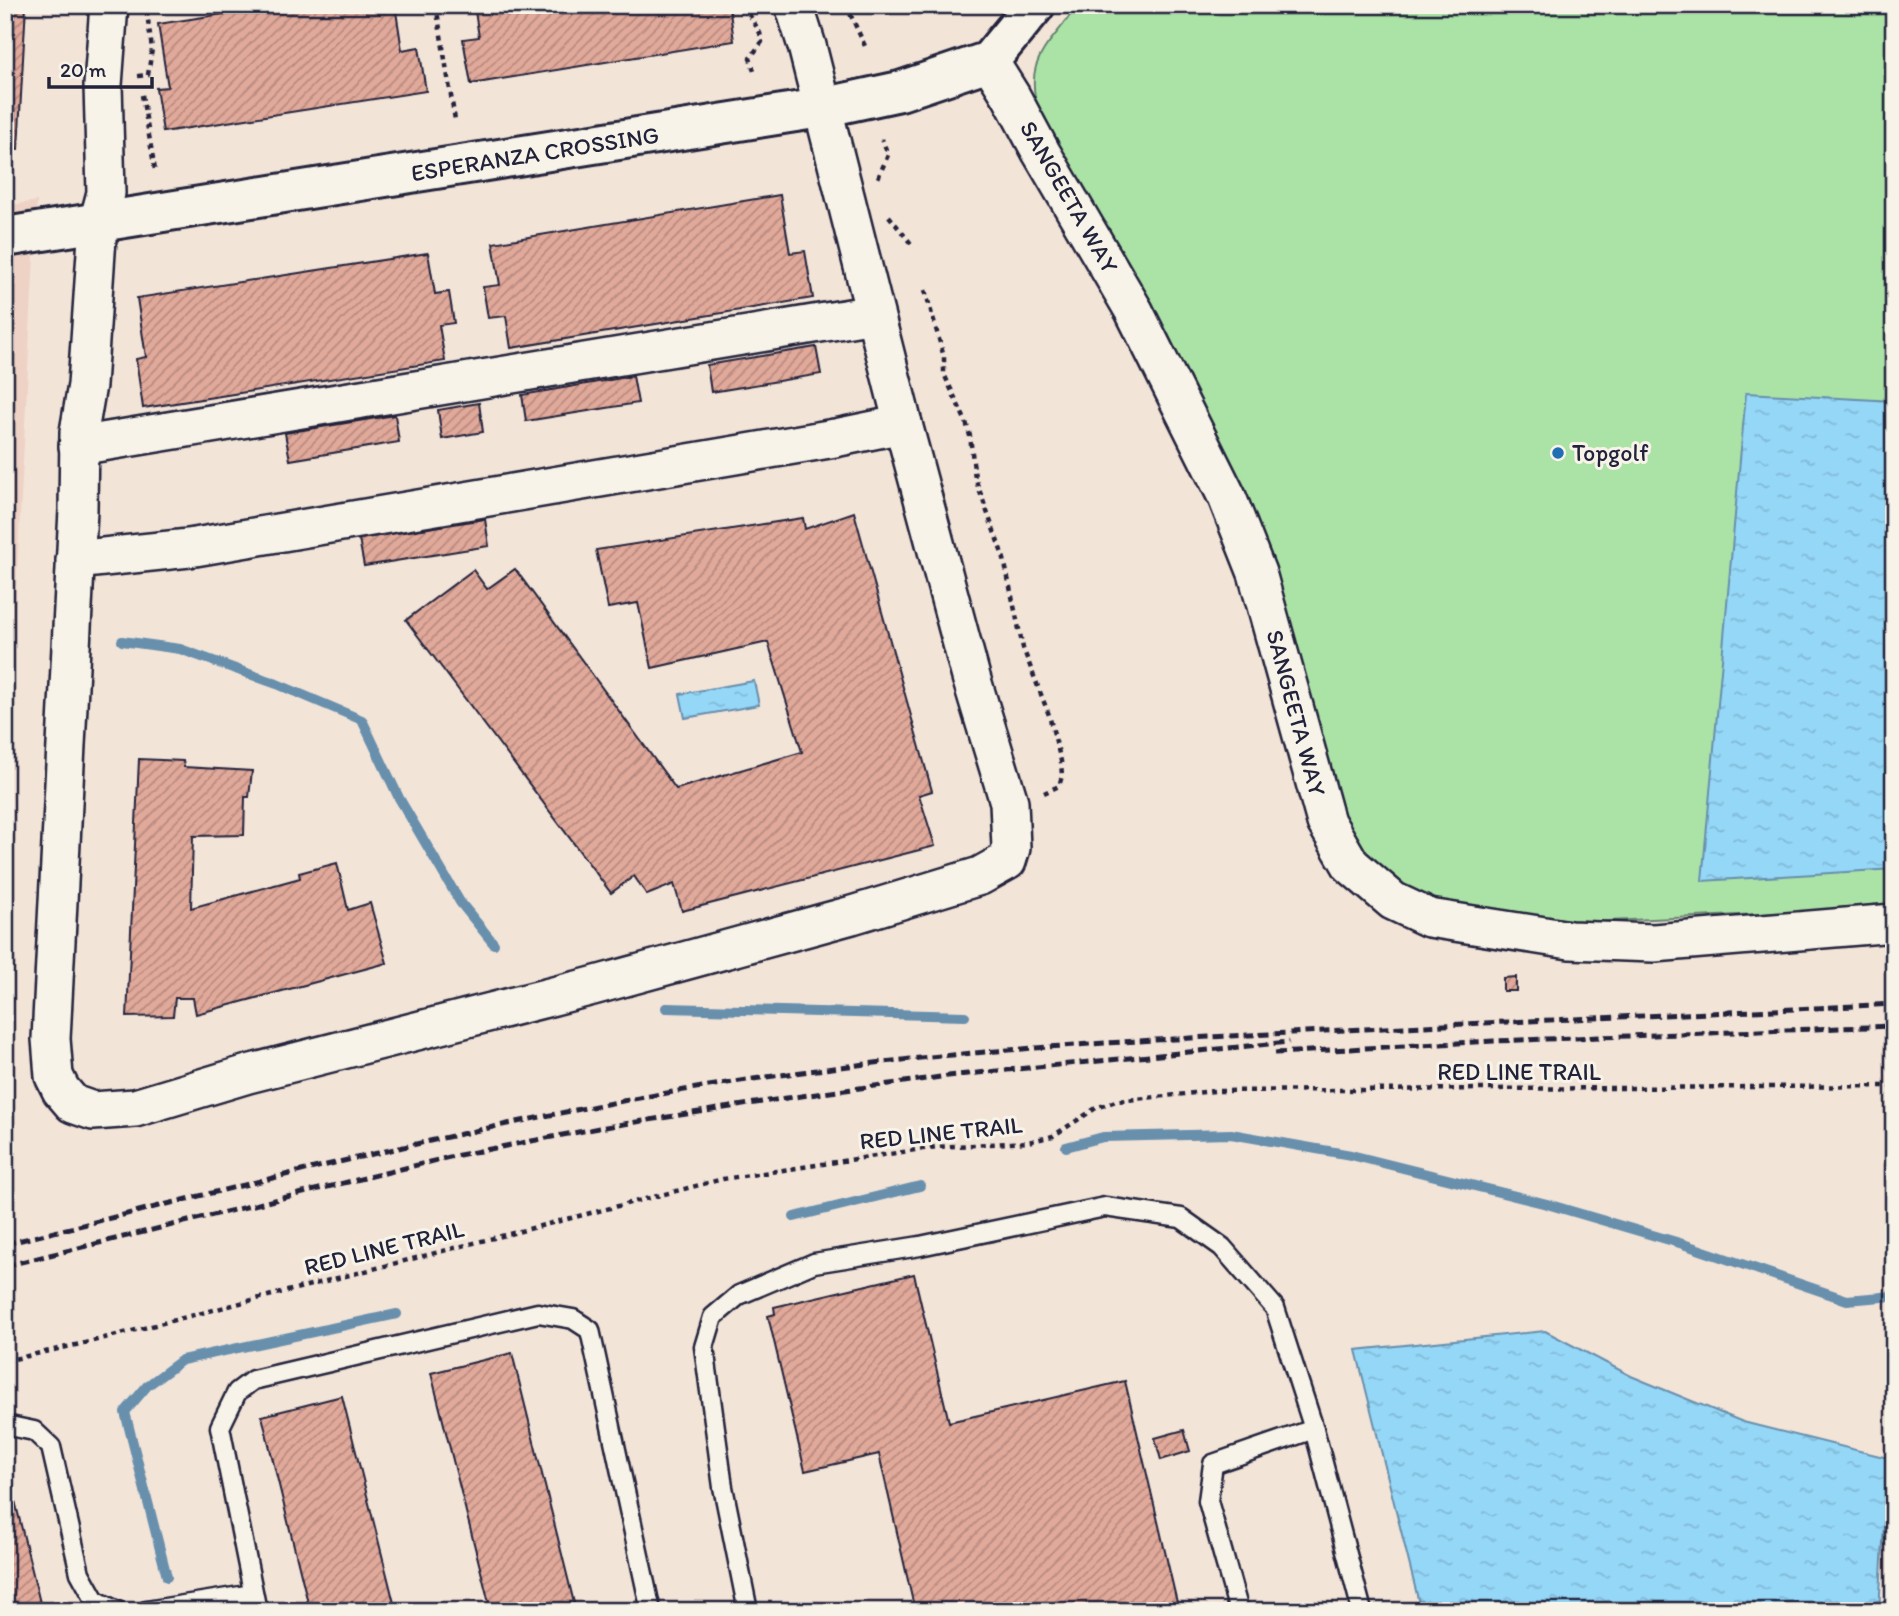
<svg xmlns="http://www.w3.org/2000/svg" width="1899" height="1616" font-family="Itim,sans-serif">
<style>
.built{fill:#eed2c5}
.garden{fill:#abe3a7;stroke:#668271;stroke-width:2}
.water{fill:url(#water-ripples);stroke:#678fac;stroke-width:2}
.lines{fill:none;stroke-linecap:round;stroke-linejoin:round}
.stream{stroke:#678fac;stroke-width:10}
.building{fill:url(#building-hatch);stroke:#22223b;stroke-width:2}
.service-casing{stroke:#22223b;stroke-width:23}
.minor-casing{stroke:#22223b;stroke-width:42}
.tertiary-casing{stroke:#22223b;stroke-width:44}
.path{stroke:#22223b;stroke-width:4.5;stroke-dasharray:5 5;stroke-linecap:butt}
.service{stroke:#f7f3e8;stroke-width:18}
.minor{stroke:#f7f3e8;stroke-width:37}
.tertiary{stroke:#f7f3e8;stroke-width:38}
.rail{stroke:#22223b;stroke-width:5;stroke-dasharray:10 5;stroke-linecap:butt}
.poi-dot{fill:#1f6fb2;stroke:#f7f3e8;stroke-width:2.5}
.labels{text-anchor:middle;stroke-width:6;stroke-linejoin:round;paint-order:stroke}
.street-label{font-size:24px;fill:#22223b;stroke:#f7f3e8}
.poi-label{font-size:24px;fill:#22223b;stroke:#f7f3e8;text-anchor:start}
</style>
<defs>
<pattern id="water-ripples" width="26" height="14" patternUnits="userSpaceOnUse" patternTransform="scale(1.75)"><rect width="26" height="14" fill="#95d7f7"/><path d="M2 4q2-2 4 0t4 0M15 11q2-2 4 0t4 0" fill="none" stroke="#80b8d5"/></pattern>
<pattern id="building-hatch" width="6" height="6" patternUnits="userSpaceOnUse" patternTransform="scale(1.75)"><rect width="6" height="6" fill="#e1a99a"/><path d="M-1 1l2-2M0 6l6-6M5 7l2-2" fill="none" stroke="#b6897f"/></pattern>
</defs>
<rect width="100%" height="100%" fill="#f3e4d8"/>
<filter id="ink" filterUnits="userSpaceOnUse"><feTurbulence type="fractalNoise" baseFrequency=".0143" numOctaves="2"/><feDisplacementMap in="SourceGraphic" scale="14" xChannelSelector="R" yChannelSelector="G"/><feConvolveMatrix kernelMatrix="1 2 1 2 8 2 1 2 1" color-interpolation-filters="sRGB"/></filter>
<g filter="url(#ink)">
<path class="built" d="M37,201L5,795V206Z"/>
<path class="garden" d="M1077,5H1894V908L1477,927L1446,924L1348,840L1206,417L1168,335L1039,115C1022,55 1049,50 1077,5Z"/>
<g class="water">
<path d="M1746,393L1894,401V869L1702,881Z"/>
<path d="M754,681L759,705L685,718L680,694Z"/>
<path d="M1545,1331L1631,1376L1743,1422L1888,1458L1879,1611H1421L1356,1350Z"/>
</g>
<g class="lines">
<g class="stream">
<path d="M122,641L180,649L277,684L362,720L399,798L460,902L494,944"/>
<path d="M666,1008L965,1016"/>
<path d="M1066,1147L1103,1137L1231,1134L1351,1155L1547,1204L1683,1244L1847,1300L1894,1296"/>
<path d="M794,1217L920,1186"/>
<path d="M167,1577L125,1412L147,1386L182,1360L397,1314"/>
</g>
</g>
<g class="building">
<path d="M5,5H26L18,149H5Z"/>
<path d="M281,5H395L402,50L419,47L426,91L163,132L156,88L168,87L158,24Z"/>
<path d="M474,5H729L734,41L471,84L463,39L479,37Z"/>
<path d="M780,195L790,253L805,251L813,298L511,348L506,316L488,318L483,287L500,285L493,243Z"/>
<path d="M428,253L435,294L449,292L454,323L439,325L445,361L143,408L136,359L146,357L137,298Z"/>
<path d="M816,347L821,374L711,392L707,365Z"/>
<path d="M633,376L638,403L526,421L522,395Z"/>
<path d="M479,403L483,432L442,439L438,410Z"/>
<path d="M395,415L399,442L290,460L285,433Z"/>
<path d="M854,512L932,791L919,795L935,846L682,911L674,884L647,895L634,876L611,893L406,620L473,570L487,589L515,569L676,789L802,752L768,642L652,668L638,603L608,608L596,550L803,518L805,529Z"/>
<path d="M485,519L489,546L364,566L359,539Z"/>
<path d="M139,759L183,761L184,767L252,771L249,797H245L244,835L193,836L191,908L300,878L299,873L337,863L348,910L370,903L387,963L196,1014L193,998H175L173,1016L127,1017Z"/>
<path d="M1516,977V991H1503V978Z"/>
<path d="M914,1274L949,1422L1125,1381L1179,1611H915L879,1454L805,1471L768,1316L775,1314L774,1307Z"/>
<path d="M512,1353L576,1611H491L431,1373Z"/>
<path d="M342,1396L396,1611H310L262,1416Z"/>
<path d="M1184,1430L1190,1451L1161,1460L1155,1438Z"/>
<path d="M6,1464L42,1611H5Z"/>
</g>
<g class="lines">
<g class="service-casing">
<g id="service">
<path d="M5,1425L34,1431L51,1447L80,1573L95,1600L117,1611"/>
<path d="M146,1611L253,1594"/>
<path d="M257,1611L220,1427L237,1392L253,1380L538,1313L573,1319L590,1330L651,1611"/>
<path d="M748,1611L723,1487L704,1347L713,1317L739,1295L814,1263L920,1246L1105,1207L1181,1218L1222,1247L1275,1308L1314,1429L1362,1611"/>
<path d="M1239,1611L1208,1501L1213,1464L1314,1429"/>
</g>
</g>
<g class="minor-casing">
<g id="minor">
<path d="M109,5L103,85L106,193L98,223L87,385L79,432L78,510L51,1039L54,1076L61,1090L73,1104L93,1111L135,1108L248,1074L589,987L852,915L980,876L1007,861L1011,848L1009,802L971,677L903,424L807,46L794,5"/>
<path d="M989,61L1011,96L1041,152L1134,311L1227,497L1257,573L1326,822L1351,865L1393,901L1429,918L1570,940L1654,943L1894,923"/>
<path d="M78,446L874,314"/>
<path d="M75,560L189,548L835,438L903,424"/>
</g>
</g>
<g class="tertiary-casing">
<path id="tertiary" d="M5,237L821,108L900,91L989,61L1035,5"/>
</g>
<g class="path">
<path d="M436,5L455,120"/>
<path d="M744,5L760,33L762,42L750,58L754,71"/>
<path d="M846,5L865,46"/>
<path d="M138,76L148,75L152,49L147,13"/>
<path d="M142,95L155,170"/>
<path d="M878,178L888,155L882,139"/>
<path d="M889,216L912,245"/>
<path d="M925,290L944,357V374L966,422L970,436L975,478L1004,559L1023,648L1049,715L1061,761L1062,776L1059,786L1044,793"/>
<path d="M5,1361L89,1342L723,1179L936,1147L1028,1142L1053,1136L1096,1108L1116,1101L1215,1091L1894,1086"/>
</g>
<use href="#service" class="service"/>
<use href="#minor" class="minor"/>
<use href="#tertiary" class="tertiary"/>
<g class="rail">
<path d="M1275,1053L1494,1041L1894,1026"/>
<path d="M5,1244C260,1182 514,1113 774,1076C939,1052 1104,1042 1271,1034C1478,1022 1686,1015 1894,1004"/>
<path d="M5,1266L454,1156L599,1128L787,1098L948,1076L1289,1042"/>
</g>
</g>
</g>
<circle class="poi-dot" cx="1558" cy="453" r="7"/>
<g class="labels">
<g class="street-label">
<text transform="translate(535 154) rotate(-9)" y="8">ESPERANZA CROSSING</text>
<text transform="translate(1069 197) rotate(60)" y="8">SANGEETA WAY</text>
<text transform="translate(1296 713) rotate(75)" y="8">SANGEETA WAY</text>
<text x="1519" y="1080">RED LINE TRAIL</text>
<text transform="translate(941 1133) rotate(-6)" y="8">RED LINE TRAIL</text>
<text transform="translate(384 1248) rotate(-14)" y="8">RED LINE TRAIL</text>
</g>
<g class="poi-label">
<text x="1572" y="461">Topgolf</text>
</g>
</g>
<rect width="1899" height="1616" fill="none" stroke="#f7f3e8" stroke-width="28"/>
<rect x="14" y="14" width="1871" height="1588" fill="none" stroke="#22223b" stroke-width="2.5" filter="url(#ink)"/>
<path d="M49 77v10h103v-10" fill="none" stroke="#22223b" stroke-width="3.5"/>
<text x="60" y="77" font-size="21" fill="#22223b" stroke="#f7f3e8" stroke-width="5" paint-order="stroke">20 m</text>
</svg>
